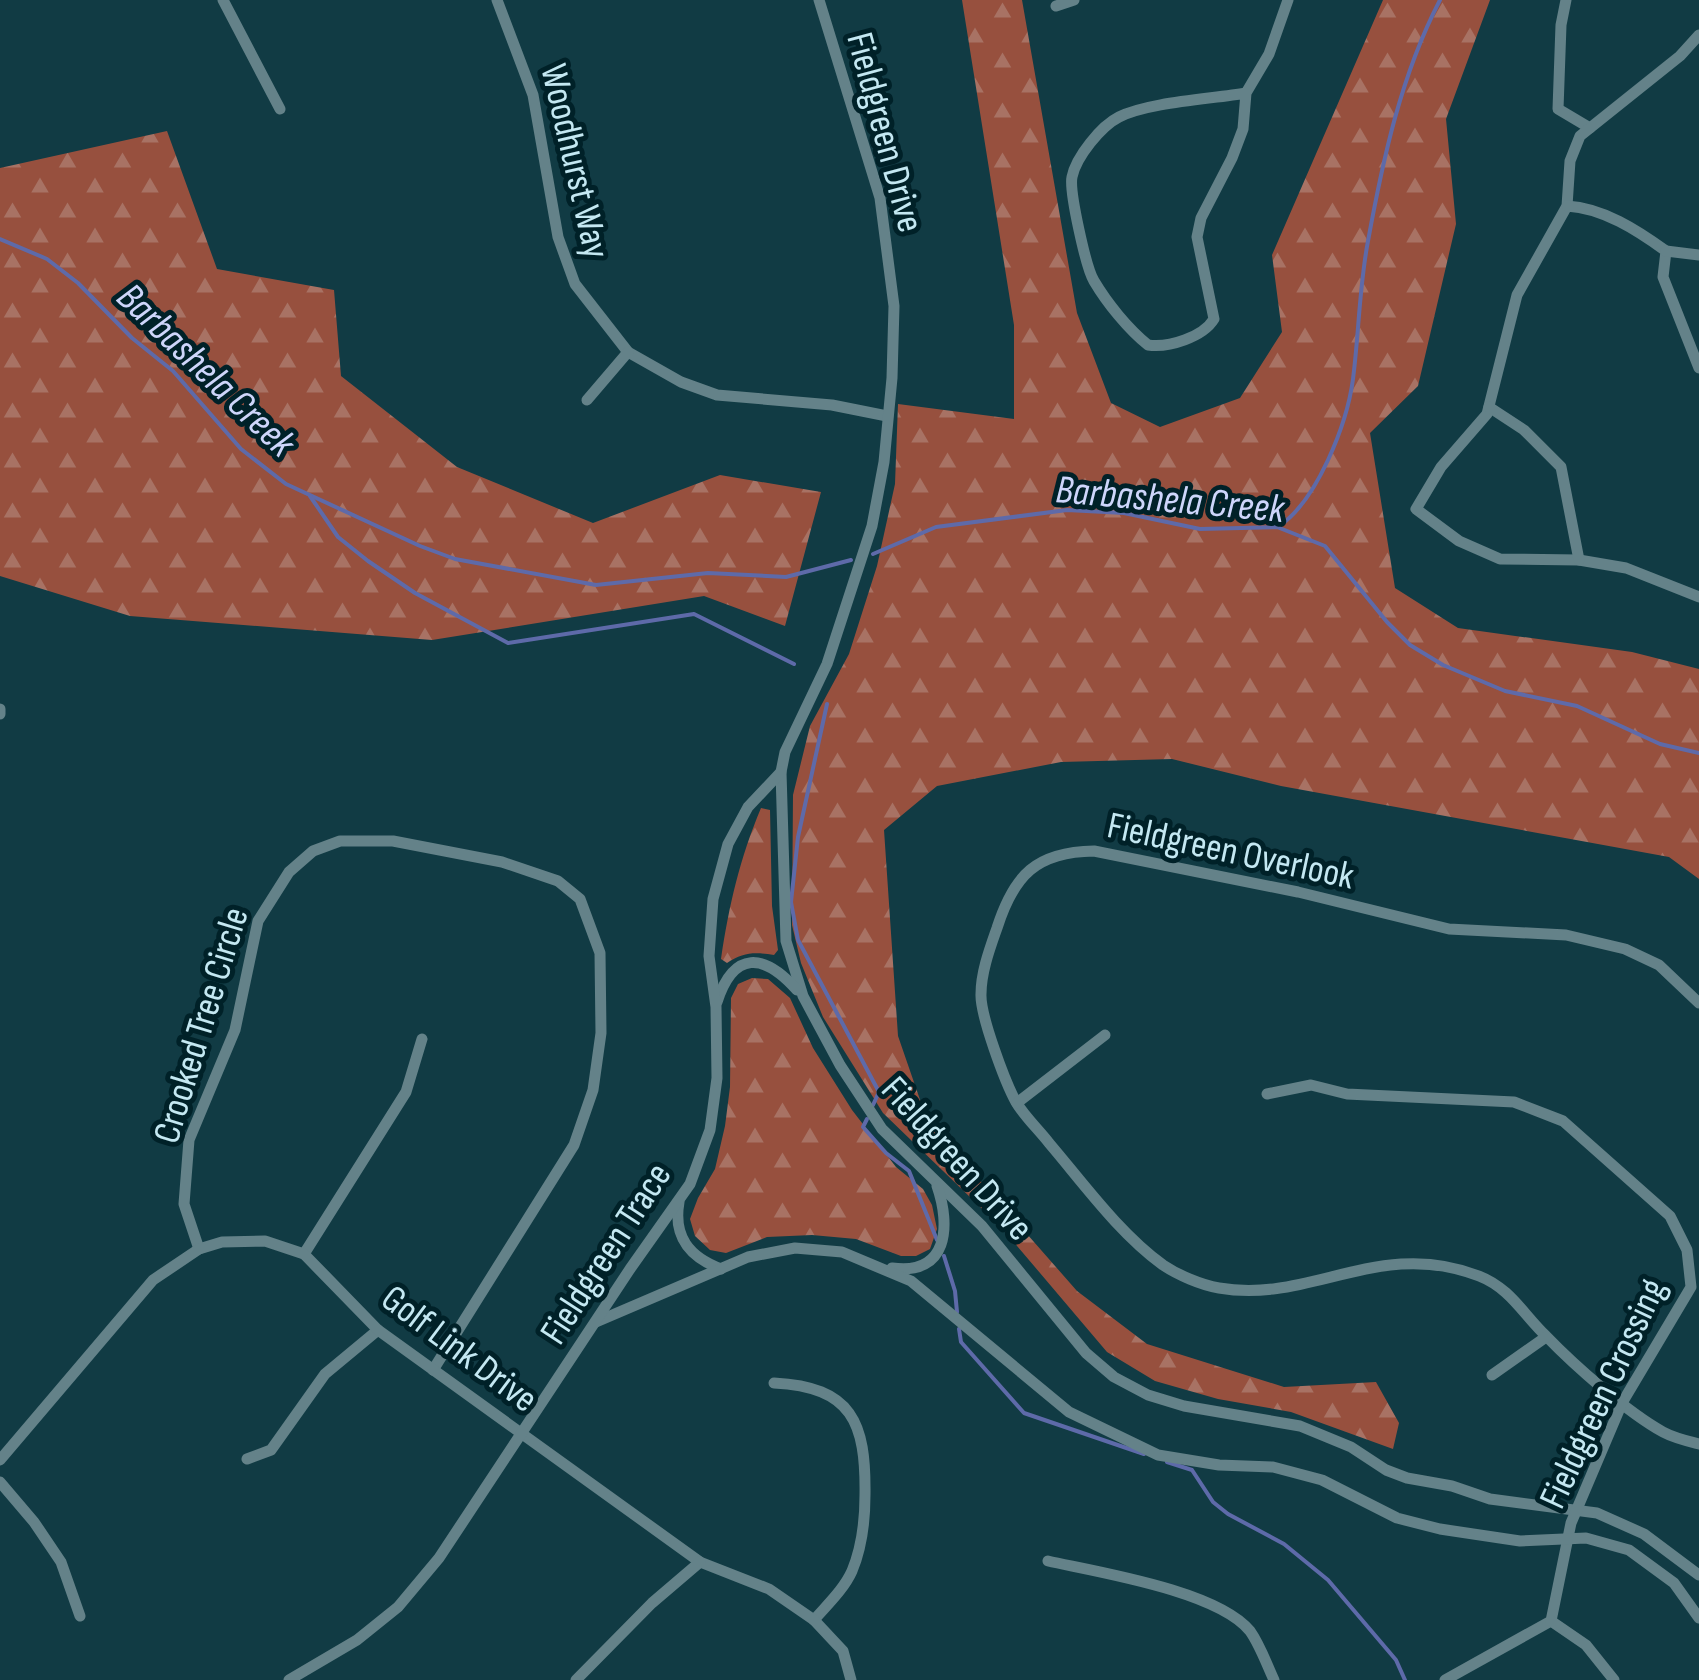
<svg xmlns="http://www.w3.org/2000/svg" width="1699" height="1680" font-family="'Sofia Sans Condensed',sans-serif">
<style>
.forest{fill:url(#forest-firs)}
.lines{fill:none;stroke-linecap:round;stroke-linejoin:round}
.stream{stroke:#5e6aa9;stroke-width:4}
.minor{stroke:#648289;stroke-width:11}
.labels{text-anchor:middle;stroke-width:10;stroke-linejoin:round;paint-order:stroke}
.street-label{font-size:38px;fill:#c4e8f2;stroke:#002128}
.water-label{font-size:40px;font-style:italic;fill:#ced6fb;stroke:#002128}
</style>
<defs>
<pattern id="forest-firs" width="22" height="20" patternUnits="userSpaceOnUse" patternTransform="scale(2.5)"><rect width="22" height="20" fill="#97503e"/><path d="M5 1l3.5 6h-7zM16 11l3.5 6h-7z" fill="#a87264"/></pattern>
</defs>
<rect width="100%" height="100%" fill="#113b44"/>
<g class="forest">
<path d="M962,0H1022L1077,313L1111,403L1160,427L1240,398L1282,332L1272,255L1383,0H1490L1446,119L1456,224L1418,386L1370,433L1395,588L1458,628L1632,652L1699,669V879L1669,857L1281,786L1172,759L1061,762L937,786L884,830L898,1036L927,1120L1077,1291L1147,1344L1284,1387L1376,1382L1399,1423L1393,1449L1291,1412L1218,1399L1155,1381L1107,1352L1001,1227L883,1113L823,1017L801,963L792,925L793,795L810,726L849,654L877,566L895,484L898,404L1014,419V325Z"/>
<path d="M167,131L217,269L334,290L341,376L457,467L593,523L720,475L821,492L785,626L704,596L432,640L130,616L0,576V168Z"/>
<path d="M761,808L770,810L772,906L778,950L774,955C755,952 743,952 727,963L721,959C729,905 740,858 761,808Z"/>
<path d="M752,978L768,979L790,998L813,1048L852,1110L896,1167L923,1189L932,1205L937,1229L930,1249L916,1256H901L856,1239L812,1235L767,1237L726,1253L710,1250L695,1236L690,1219L698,1198L715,1169L725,1126L730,1087L731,998L738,984Z"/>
</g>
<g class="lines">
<g class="stream">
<path d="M0,239L47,259L78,283L132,338L173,371L241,449L286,484L420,546L455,559L596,585L708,573L786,577L851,560"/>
<path d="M310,496L338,537L368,561L415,593L508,643L694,614L794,664"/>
<path d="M1279,526C1317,501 1347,424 1353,379C1359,333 1359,288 1368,241C1383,159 1401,75 1440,0"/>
<path d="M873,554L936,527L1067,510L1124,513L1200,529L1277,527L1325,546L1387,622L1410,645L1443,665L1505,691L1577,706L1660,744L1699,753"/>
<path d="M827,704L798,837L791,902L798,940L879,1092L873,1105"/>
<path d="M867,1119L863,1127L886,1153L909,1171L937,1240"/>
<path d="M944,1256L955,1291L957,1312"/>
<path d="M959,1329L961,1342L1024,1413L1144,1454"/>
<path d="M1167,1462L1192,1470L1213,1502L1228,1514L1284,1544L1328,1580L1396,1660L1405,1680"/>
</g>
<g class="minor">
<path d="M223,0L280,109"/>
<path d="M497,0L533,95L558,237L575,284L628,352L681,382L717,395L832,405L887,416"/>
<path d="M819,0L880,198L894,306L892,378L884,462L872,526L827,664L785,752L781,772L786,941L803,996L840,1065L882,1129L982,1226L1086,1353L1114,1377L1148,1395L1184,1406L1300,1426L1351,1447L1386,1470L1407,1478L1452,1486L1490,1499L1597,1513L1644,1534L1699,1575"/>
<path d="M1566,0L1561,25L1558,109L1590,128"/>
<path d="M1056,6L1074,0"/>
<path d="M1699,35L1680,56L1580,136L1570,161L1567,206L1517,295L1487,414L1441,467L1416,509L1459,541L1500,559L1579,560L1626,568L1699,597"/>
<path d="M1246,93C1212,99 1149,102 1119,117C1101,126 1076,157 1072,177C1069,191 1086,268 1094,281C1107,303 1128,329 1148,345C1169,348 1203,337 1214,319L1197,237L1201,218L1232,158L1243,129L1246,93L1269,54L1288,0"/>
<path d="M1567,206C1603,208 1637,230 1666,251L1663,277L1699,368"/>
<path d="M1666,251L1699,255"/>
<path d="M587,400L628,352"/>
<path d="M1489,407L1524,430L1561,467L1579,560"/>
<path d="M0,709V714"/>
<path d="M717,1002C734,950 764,953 797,990"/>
<path d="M1699,1003L1659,965L1625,949L1566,935L1449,929L1298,892L1094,851C1036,852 1014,875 997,928C990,948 981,972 981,994C980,1015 1005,1082 1016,1102C1024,1116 1039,1130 1049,1143C1084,1184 1119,1233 1163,1265C1178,1275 1201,1285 1219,1288C1311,1304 1379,1237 1479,1276C1510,1288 1523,1314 1546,1336C1575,1366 1627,1412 1663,1432C1674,1438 1687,1441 1699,1444"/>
<path d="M1267,1094L1311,1085L1347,1094L1514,1102L1563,1121L1670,1216L1687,1250L1691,1287L1622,1403L1571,1523L1551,1621L1445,1680"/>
<path d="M1017,1103L1105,1035"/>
<path d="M679,1202C673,1237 689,1257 721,1269"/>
<path d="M199,1249L184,1204L189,1140L235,1030L258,921L289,872L313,851L340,841H393L502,862L558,881L580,899L600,953L601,1033L593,1090L574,1145L433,1370"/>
<path d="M304,1254L406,1092L422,1039"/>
<path d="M892,1268C948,1276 951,1226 937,1186"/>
<path d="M596,1322L748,1257L795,1248L842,1252L911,1281L1069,1412L1158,1455L1219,1465L1273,1467L1322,1480L1397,1518L1440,1529L1520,1541L1586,1538L1629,1550L1674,1583L1699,1618"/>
<path d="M1492,1375L1546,1337"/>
<path d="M774,1383C852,1387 866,1422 865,1495C865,1521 862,1547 852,1571C844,1589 827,1605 814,1620"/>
<path d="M247,1459L271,1450L325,1374L378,1330"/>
<path d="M0,1460L153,1280L199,1249L222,1242L265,1241L304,1254L378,1330L700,1562L769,1589L814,1620L843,1651L851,1680"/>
<path d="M0,1482L34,1522L61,1562L80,1616"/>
<path d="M1048,1561C1098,1572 1218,1591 1250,1631C1260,1645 1267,1665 1274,1680"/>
<path d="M1551,1621L1586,1645L1614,1680"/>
<path d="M289,1680L357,1640L398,1607L439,1558L630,1269L690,1184L710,1130L717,1078L716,1007L709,956L713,899L728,844L748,807L781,772"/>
<path d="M576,1680L652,1603L700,1562"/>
</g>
</g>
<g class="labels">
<g class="street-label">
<text transform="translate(886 132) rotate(75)" y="13">Fieldgreen Drive</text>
<text transform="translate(576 161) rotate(77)" y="13">Woodhurst Way</text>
<text transform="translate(1231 850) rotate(12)" y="13">Fieldgreen Overlook</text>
<text transform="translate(200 1025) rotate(-73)" y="13">Crooked Tree Circle</text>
<text transform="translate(958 1158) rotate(48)" y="13">Fieldgreen Drive</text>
<text transform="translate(605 1253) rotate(-57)" y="13">Fieldgreen Trace</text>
<text transform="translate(460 1348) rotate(37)" y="13">Golf Link Drive</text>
<text transform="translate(1602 1393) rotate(-65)" y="13">Fieldgreen Crossing</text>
</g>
<g class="water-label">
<text transform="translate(207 369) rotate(44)" y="14">Barbashela Creek</text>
<text transform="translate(1170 498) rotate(5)" y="14">Barbashela Creek</text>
</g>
</g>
</svg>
